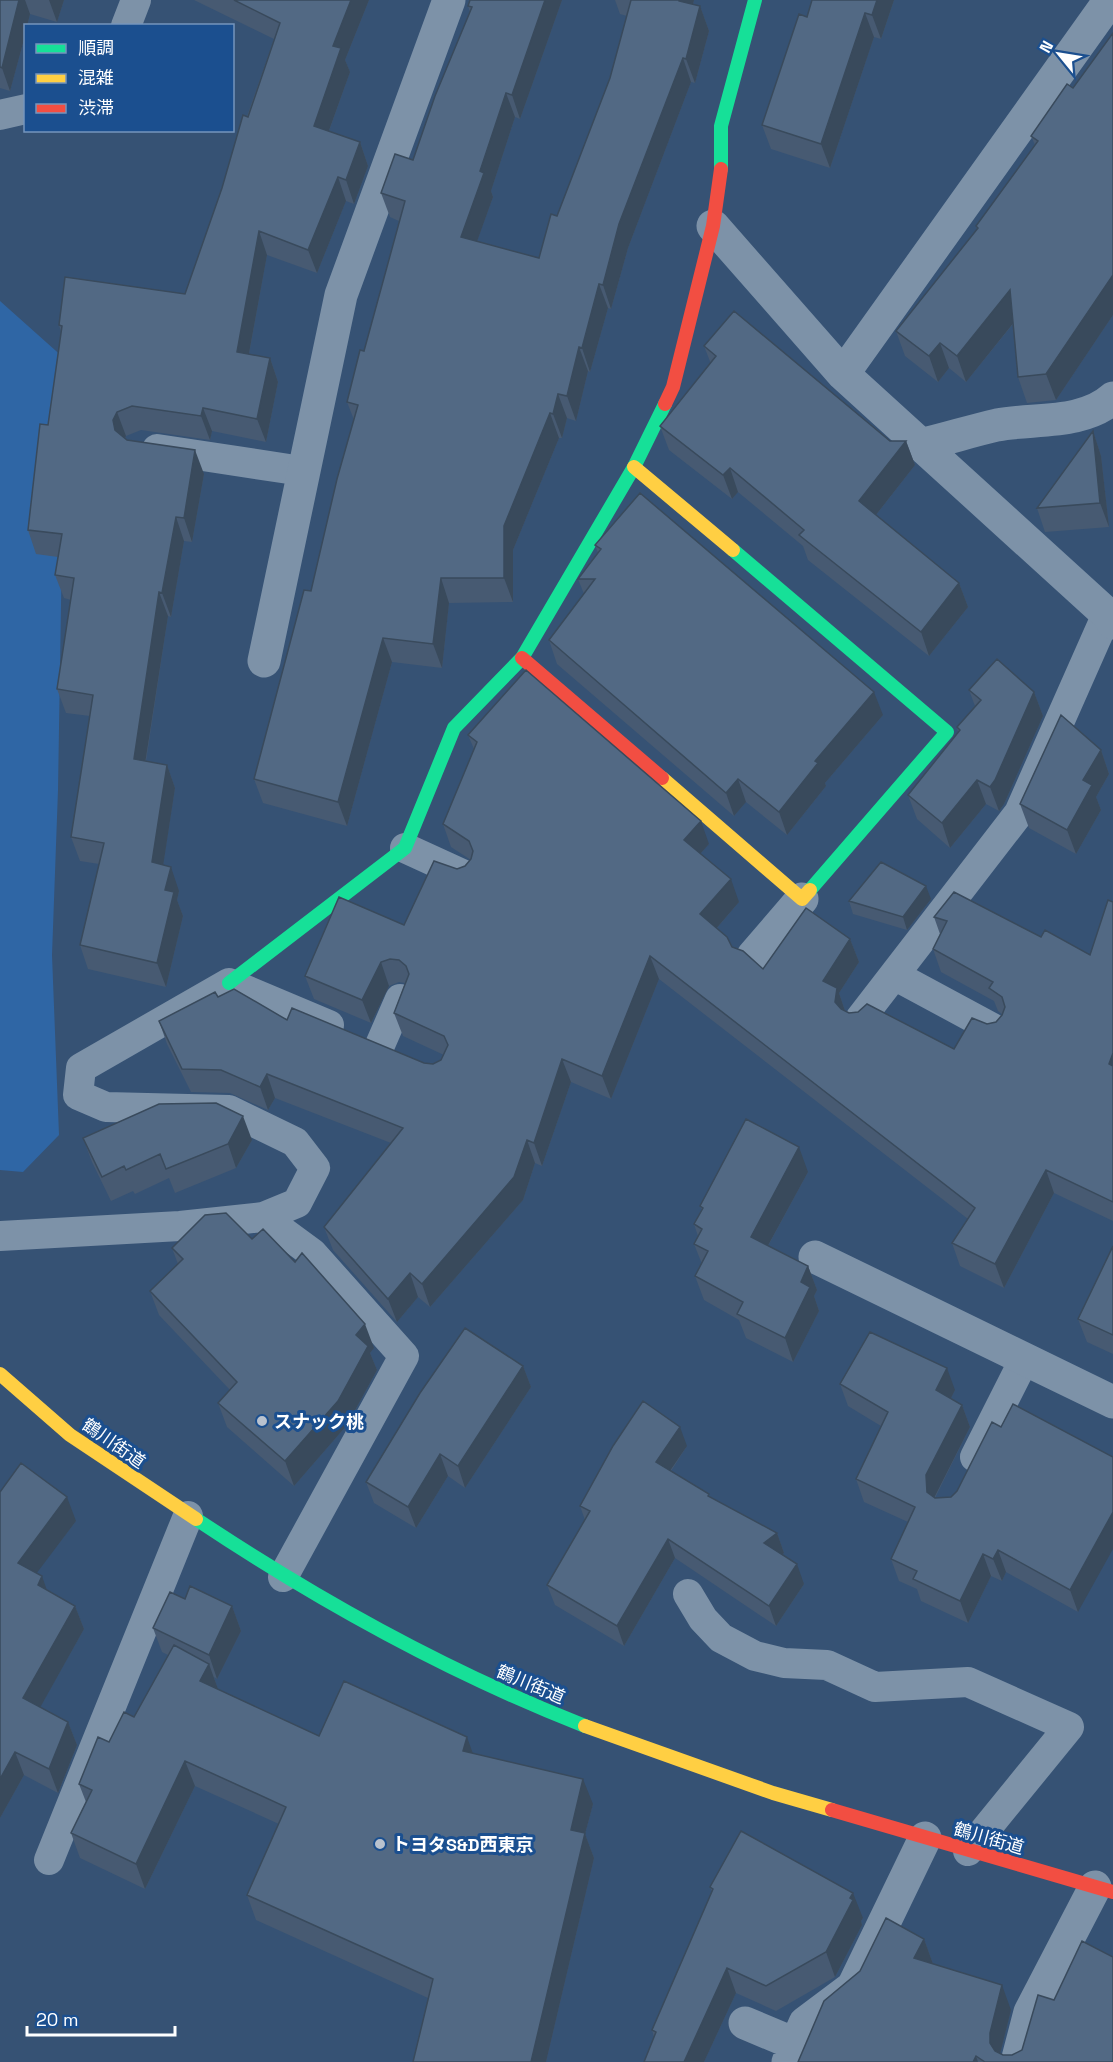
<svg xmlns="http://www.w3.org/2000/svg" width="1113" height="2062" viewBox="0 0 1113 2062" font-family="'Space Grotesk','Noto Sans JP',sans-serif">
<style>
.green{fill:#2f66a5}
.lines{fill:none;stroke-linecap:round;stroke-linejoin:round}
.lane{stroke:#7d92a8;stroke-width:30}
.street{stroke:#7d92a8;stroke-width:33}
.fast{stroke:#16e098;stroke-width:14}
.slow{stroke:#ffcf43;stroke-width:14}
.jam{stroke:#f24e42;stroke-width:14}
.wall{fill:#475a72}
.shaded-wall{fill:#394a5c}
.building{fill:#526984;stroke:#394a5c;stroke-width:1.5}
.poi-dot{fill:#b9c2ce;stroke:#1b4f8f;stroke-width:2}
.labels{text-anchor:middle;dominant-baseline:central;stroke-width:6;stroke-linejoin:round;paint-order:stroke}
.poi-label{font-size:18px;font-weight:bold;fill:#fff;stroke:#1b4f8f;text-anchor:start}
.street-label{font-size:18px;fill:#fff;stroke:#1b4f8f}
</style>
<rect width="100%" height="100%" fill="#365274"/>
<path class="green" d="M0,301l65,58 -7,431 -6,165 7,180 -36,37 -23,-2z"/>
<g class="lines">
<path class="lane" d="M126,26l10,-26
M0,115l26,-6
M157,449l145,22
M405,848l59,27
M894,975l102,55
M860,1019l159,-206 88,-199
M380,1045l20,-46
M263,1217l34,-14 18,-35 -20,-26 -66,-32 -123,-3 -28,-12 3,-27 148,-85 100,42
M0,1236l180,-10 83,-9 49,36 92,103 -121,221
M975,1457l49,-97
M688,1594l15,25 18,19 34,18 29,7 43,2 48,22 93,-5 101,45 -101,124
M49,1860l139,-344"/>
<path class="street" d="M713,226l130,148 264,240 6,9
M843,374l267,-374
M920,445c26,-6 51,-14 77,-20 37,-7 86,0 116,-27
M264,661l77,-366 108,-295
M753,956l49,-57
M815,1257l298,145
M745,2023l50,21
M788,2062l17,-39 48,-36 72,-149
M1017,2062l13,-50 65,-125"/>
<path class="fast" d="M721,169v-43l34,-126
M733,550l214,182 -137,158
M229,983l176,-135 49,-120 68,-70 112,-191 31,-63
M196,1519c123,82 251,153 389,207"/>
<path class="slow" d="M634,467l99,83
M662,778l140,121 8,-9
M0,1374l70,61 126,84
M585,1726l188,67 59,17"/>
<path class="jam" d="M665,404l8,-17 40,-161 8,-57
M522,658l140,120
M832,1810l281,82"/>
</g>
<path class="wall" d="M0,0h64l-7,22 -27,-8 -3,12h-1v6l-16,59 -10,-3z
M194,0h175l-24,60 5,12 -21,59 31,11 8,24 -14,38 -8,-3 -29,72 -50,-18 -18,99 21,4 8,24 -12,60 -54,-11 -2,9 -69,-10 -15,6 -1,2 2,2 77,34 -12,68 -8,-1 -13,76 -3,-1 -22,145 21,4 8,23 -12,77 16,26 -2,9 6,16 -17,71 -78,-18 -8,-24 19,-81 -19,-3 -9,-24 19,-121 -24,-3 -9,-24 14,-89 -7,-2 -9,-23 3,-18 -22,-3 -8,-24 20,-105 13,-93 -2,-7 126,-31 89,-255z
M470,0h92l-42,119 -5,-2 -24,74 2,6 -16,44 62,17 18,-42 53,-138 17,-62 -7,-2 -5,-14h79l-1,5 7,1 9,25 -14,52 -4,-1 -63,166 -17,61 -3,-1 -18,64 -2,-1 -12,50 -9,-3 -5,20h-3l-46,112v52l-64,1 -7,65 -50,-6 -45,164 -84,-23 -9,-24 57,-188 43,-171 -7,-18 17,-51 35,-130 -9,-4 -9,-24 32,-33 57,-148 -2,-6z
M894,0l-13,39 -7,-2 -44,131 -59,-19 -9,-24 45,-108z
M1113,33v282l-57,85 -29,3 -9,-26 -5,-53 -47,58 -17,-14 -11,14 -33,-26 -9,-25 81,-102 -1,-3 59,-81 -4,-9 42,-48z
M704,346l186,95h16l9,24 -39,50 83,68 9,24 -39,49 -121,-96 -5,-14 -65,-54 -6,7 -63,-49 -9,-24 51,-62z
M1093,431l8,25 8,71 -64,5 -8,-24z
M595,545l288,170 -58,68 1,3 -39,49 -41,-33 -12,14 -177,-152 -8,-24 35,-46 -6,-15 20,-26z
M969,690l65,2 9,24 -39,88 -5,7 -13,-7 -36,44 -33,-29 -9,-24 50,-63 -1,-5 18,-21z
M468,735l241,109 -9,10 39,48 -22,26 15,19 31,22 87,-30 9,23 -20,31 6,18 109,38 33,-25 9,-2 7,-7 -5,-4 -4,-10 -53,-29 -8,-23 7,-15 -6,-17 107,20 49,18 23,-53v319l-59,-28 -50,95 -44,-22 -8,-23 16,-24 -309,-240 -48,120 -40,-17 -29,84 -7,-3 -12,37 -93,107 -12,-10 -21,25 -64,-72 -9,-23 67,-84 -116,-45 -7,12 -38,-17 -39,-1 -24,-48 -8,-23 59,-24 206,66 9,1 8,-4 3,-5 -41,-19 -9,-23 11,-30 -6,-1 -10,4 -18,37 -57,-24 -9,-23 99,-51 53,-56 8,-3 6,-6 -20,-13 -8,-23 31,-75z
M1101,750l8,24 -13,23 5,13 -25,44 -47,-26 -9,-24z
M931,899l-24,31 -54,-16 -4,-13z
M83,1138l169,2 -16,28 -61,25 -6,-15 -34,16 -2,-3 -22,10 -19,-39z
M808,1172l-40,74 40,20 9,24 -3,6 5,15 -26,51 -47,-24 -7,-18 -35,-20 -9,-24 7,-12 -8,-20 4,-8 -4,-12 8,-14 -2,-4z
M252,1239l122,109 -4,5 7,17 -30,55 -53,61 -67,-59 -9,-24 12,-13 -71,-75 -9,-24 28,-27 -6,-16z
M1113,1246v108l-26,-12 -9,-23z
M523,1366l8,21 -66,101 -17,-12 -32,52 -42,-25 -8,-21z
M840,1384l115,6 -4,8 11,7 8,22 -35,71 16,-1 6,-6 44,-64 12,-23 65,208 -72,-40 -4,9 -11,-5 -23,47 -47,-22 -4,-12 -18,-8 -8,-22 17,-37 -44,-20 -8,-23 25,-53 -33,-20z
M687,1446l-16,25 39,26 67,36 7,20 -2,1 22,30 -28,42 -101,-68 -51,88 -69,-41 -8,-20 38,-65 -5,-14z
M0,1492l76,29 -40,52 11,17 28,16 9,23 -44,78 28,15 9,23 -19,48 -34,-18 -24,43z
M185,1599l47,7 9,25 -24,48 -3,-2 4,13 101,46 154,17 120,51 -8,30 9,24 -48,204h-133l15,-64 -172,-78 -9,-25 32,-71 -84,-38 -50,103 -65,-31 -9,-25 15,-31 -7,-18 30,-42 25,-25 34,-62 -6,-3 -9,-24z
M710,1887l153,31 -2,3 1,4 -27,52 -59,34 -40,-18 -32,69h-60l10,-25 -2,-7 60,-138z
M924,1939l9,25 78,46 -11,43 3,2h9l10,-5 32,-50 59,62h-315z"/>
<path class="shaded-wall" d="M19,0h6l5,14 -3,12h-1v6l-16,59 -8,-23z
M49,0h15l-7,22z
M351,0h18l-24,60 5,12 -28,78 -8,-24 19,-80z
M545,0h17l-42,119 -8,-24z
M679,0h15l-6,25z
M877,0h17l-13,39 -9,-24z
M700,6l9,25 -14,52 -9,-24z
M865,13l9,24 -44,131 -9,-24z
M683,58l8,24 -63,166 -17,61 -8,-24 16,-61z
M506,93l9,24 -24,74 2,6 -23,64 -9,-24 19,-66z
M360,142l8,24 -14,38 -8,-24z
M338,177l8,24 -29,72 -9,-23z
M259,231l8,24 -22,120 -8,-23z
M1113,275v40l-57,85 -10,-26z
M599,284l9,24 -18,64 -8,-24z
M1010,290l9,26 -53,66 -9,-26z
M940,343l9,25 -11,14 -9,-26z
M579,347l9,24 -12,50 -9,-25z
M270,358l8,24 -12,60 -9,-23z
M558,394l9,24 -5,20 -9,-24z
M203,408l9,23 -2,9 -9,-24z
M117,412l9,24 -4,8 -7,-14 -2,-10z
M550,413l9,25 -46,112v52l-9,-24v-52z
M1093,431l8,25 8,71 -9,-24z
M906,441l9,24 -47,60 -9,-24z
M195,450l9,24 -12,68 -8,-24z
M730,468l8,24 -6,7 -9,-24z
M176,517l8,24 -13,76 -9,-24z
M441,578l8,25 -7,65 -9,-24z
M959,583l9,24 -39,49 -8,-24z
M159,592l9,24 -26,167 -8,-24z
M383,638l9,24 -45,164 -9,-24z
M874,692l9,23 -58,68 1,3 -39,49 -8,-23 36,-51z
M1034,692l9,24 -39,88 -5,7 -9,-24z
M1101,750l8,24 -13,23 5,13 -25,44 -9,-24 16,-50z
M167,765l8,23 -15,98 -8,-24z
M738,779l8,23 -12,14 -8,-23z
M977,780l9,24 -36,44 -8,-25z
M701,821l8,23 -17,19 -8,-23z
M171,867l8,24 -2,9 6,16 -17,71 -9,-24 8,-73z
M731,879l8,23 -30,35 -9,-23z
M926,886l5,13 -24,31 -4,-13z
M850,939l9,23 -20,31 6,18 -1,14 -21,-44z
M650,956l9,23 -48,120 -9,-23z
M381,962l8,24 -18,37 -9,-23z
M1113,1053v21l-4,-10z
M562,1059l9,23 -29,84 -8,-23z
M267,1074l8,24 -7,12 -8,-23z
M243,1116l9,24 -16,28 -8,-24z
M527,1140l8,23 -12,37 -93,107 -8,-23z
M799,1147l9,25 -49,90 -8,-25z
M1046,1170l8,23 -50,95 -9,-24z
M808,1266l9,24 -3,6 5,15 -26,51 -8,-24 16,-56z
M410,1273l8,24 -21,25 -9,-23z
M365,1324l9,24 -4,5 7,17 -30,55 -53,61 -9,-25 71,-126z
M523,1366l8,21 -66,101 -7,-22z
M947,1368l8,22 -11,22 -8,-22z
M962,1405l8,22 -36,71 -7,-6 -1,-17z
M680,1427l7,19 -24,35 -7,-19z
M440,1454l8,22 -32,52 -8,-21z
M67,1497l9,24 -49,65 -9,-23z
M1113,1512v37l-35,63 -8,-22z
M777,1533l7,20 -13,9 -7,-19z
M668,1539l7,19 -51,88 -7,-20z
M998,1550l8,22 -4,9 -9,-22z
M983,1554l8,22 -23,47 -8,-22z
M797,1564l7,20 -28,42 -7,-20z
M42,1576l8,23 -12,-14z
M75,1606l9,23 -52,93 -9,-24z
M232,1606l9,25 -24,48 -8,-24z
M209,1664l9,25 -18,-8z
M68,1722l9,23 -19,48 -9,-24z
M467,1737l9,25 -13,-11z
M15,1752l9,23 -24,43v-39z
M185,1761l10,25 -50,103 -9,-25z
M583,1779l10,25 -8,30 9,24 -48,204h-15l40,-232z
M853,1893l10,25 -2,3 1,4 -27,52 -9,-25z
M924,1939l9,25 -19,-6z
M727,1968l9,25 -32,69h-20z
M1002,1985l9,25 -12,48 -9,-15v-10z
M976,2056l2,6h-5z"/>
<path class="building" d="M0,0h19l-17,68 -2,-1z
M234,0h117l-18,46 8,2 -27,78 46,16 -14,38 -8,-3 -30,73 -49,-19 -22,121 33,6 -13,61 -54,-11 -2,8 -69,-10 -15,6 -4,8 2,10 12,10 68,10 -11,68 -8,-1 -14,76 -3,-1 -25,167 33,6 -15,97 19,5 -6,23 9,2 -17,71 -77,-18 24,-102 -33,-6 22,-142 -36,-6 17,-111 -19,-3 7,-41 -34,-4 12,-106 8,1 14,-99 -3,-1 6,-48 120,17 37,-106 21,-73 5,2 32,-94z
M470,0h75l-33,95 -6,-2 -26,78 4,2 -23,64 78,21 12,-44 6,2 53,-138 21,-78h48v1l21,5 -14,53 -3,-1 -64,166 -16,61 -4,-1 -17,64 -3,-1 -12,49 -9,-2 -5,20 -3,-1 -46,113v52h-63l-8,66 -50,-6 -45,164 -84,-23 50,-189 7,1 26,-112 21,-74 -11,-3 13,-52 4,1 41,-150 -24,-8 14,-39 18,6 22,-64 37,-89 -4,-1z
M812,0h65l-5,15 -7,-2 -44,131 -59,-19 37,-111 8,3z
M1113,33v242l-67,99 -28,3 -8,-87 -53,66 -17,-13 -11,13 -33,-25 82,-103 -2,-2 62,-85 -7,-5 36,-52 6,4z
M734,311l156,130h16l-47,60 100,82 -38,49 -122,-97 5,-5 -74,-62 -7,7 -63,-49 56,-70 -12,-10z
M1093,431l7,72 -63,5z
M640,493l234,199 -59,69 3,2 -39,49 -41,-33 -12,14 -177,-153 46,-61h-17l23,-30 -6,-4z
M997,659l37,33 -39,88 -5,7 -13,-7 -35,43 -34,-28 52,-65 -3,-3 24,-27 -12,-10z
M526,670l175,151 -17,19 47,39 -31,35 27,23 5,10 11,4 20,18 43,-61 44,31 -27,42 14,7 -2,14 6,7 8,4 9,-1 9,-8 87,45 18,-31 15,6 9,-2 6,-7 3,-8 -3,-10 -13,-9 4,-6 -60,-33 14,-28 -13,-4 20,-25 87,45 4,-7 45,25 18,-55 5,2v151l-4,11 4,2v136l-67,-32 -51,94 -43,-21 23,-35 -325,-252 -48,120 -40,-17 -28,84 -7,-3 -13,37 -92,107 -12,-11 -22,26 -64,-72 79,-99 -136,-54 -7,13 -39,-17 -39,-1 -23,-48 56,-29 3,5 16,-8 53,31 5,-12 132,55 9,1 8,-4 7,-15 -4,-9 -50,-23 15,-39 -3,-8 -7,-6 -9,-1 -9,3 -19,38 -57,-24 34,-79 65,28 30,-64 23,8 8,-3 6,-7 2,-8 -4,-10 -26,-17 34,-82 -9,-7z
M1061,715l40,35 -18,30 9,5 -25,45 -47,-26z
M881,862l45,24 -23,31 -54,-16z
M216,1103l27,13 -15,28 -62,25 -6,-15 -34,16 -2,-4 -22,11 -19,-39 76,-34z
M746,1119l53,28 -48,90 57,29 -7,16 9,5 -25,51 -48,-24 6,-12 -48,-26 13,-25 -14,-7 8,-15 -8,-5 9,-16 -3,-2z
M226,1213l26,26 11,-10 32,33 7,-9 63,71 -9,11 12,11 -30,55 -53,60 -67,-58 19,-21 -87,-91 33,-32 -11,-11 33,-33z
M1113,1246v89l-35,-16z
M465,1328l58,38 -65,100 -18,-12 -32,53 -42,-25 54,-89z
M870,1332l77,36 -11,22 26,15 -36,70 1,17 8,6 16,-1 6,-6 35,-69 9,5 12,-23 100,53v55l-43,78 -72,-40 -5,9 -10,-5 -23,47 -47,-22 4,-8 -26,-12 24,-52 -59,-28 32,-67 -48,-28z
M643,1401l37,26 -24,35 53,32 -1,2 69,37 -13,10 33,21 -28,42 -101,-67 -51,87 -70,-41 43,-74 -10,-5 33,-60z
M21,1463l46,34 -49,66 24,13 -4,9 37,21 -52,92 45,24 -19,47 -34,-17 -15,27v-287z
M190,1586l42,20 -23,49 -56,-27 17,-36 15,7z
M174,1645l35,19 -9,17 119,55 25,-55 123,56 -4,14 120,28 -12,51 14,3 -54,229h-118l20,-83 -186,-84 39,-88 -101,-46 -49,103 -65,-31 21,-43 -13,-6 19,-47 11,5 15,-30 10,5z
M741,1831l112,62 -3,5 3,2 -27,52 -60,34 -39,-18 -43,94h-40l12,-30 -4,-2 61,-141 -3,-2z
M886,1918l38,21 -10,19 88,27 -12,48v10l5,8 8,4h9l10,-5 16,-55 16,5 28,-59 31,16v105h-128l-9,-6 -3,6h-175l26,-61 36,-30z"/>
<g class="poi-dot">
<circle cx="262" cy="1421" r="6"/>
<circle cx="380" cy="1844" r="6"/>
</g>
<g class="labels">
<g class="poi-label">
<text x="274" y="1421">スナック桃</text>
<text x="392" y="1844">トヨタS&amp;D西東京</text>
</g>
<g class="street-label">
<text transform="translate(114 1443) rotate(35)">鶴川街道</text>
<text transform="translate(531 1684) rotate(23)">鶴川街道</text>
<text transform="translate(989 1838) rotate(16)">鶴川街道</text>
</g>
</g>
<rect x="24" y="24" width="210" height="108" fill="#1b4f8f" stroke="#7695bc" stroke-width="1.5"/>
<rect x="36" y="44" width="30" height="9" fill="#16e098" stroke="#7695bc" stroke-width="1.5"/>
<text x="78" y="54" font-size="18" fill="#ffffff">順調</text>
<rect x="36" y="74" width="30" height="9" fill="#ffcf43" stroke="#7695bc" stroke-width="1.5"/>
<text x="78" y="84" font-size="18" fill="#ffffff">混雑</text>
<rect x="36" y="104" width="30" height="9" fill="#f24e42" stroke="#7695bc" stroke-width="1.5"/>
<text x="78" y="114" font-size="18" fill="#ffffff">渋滞</text>
<g transform="translate(1059 54) rotate(300)" stroke="#1b4f8f" stroke-width="4.5" paint-order="stroke">
<path d="M0-4.5L10 22L0 15L-10 22Z" fill="#ffffff"/>
<text y="-9" font-size="16" font-weight="bold" text-anchor="middle" fill="#ffffff">N</text>
</g>
<path d="M27 2026v9h148v-9" fill="none" stroke="#ffffff" stroke-width="3"/>
<text x="36" y="2026" font-size="18" fill="#ffffff" stroke="#1b4f8f" stroke-width="4.5" paint-order="stroke">20 m</text>
</svg>
